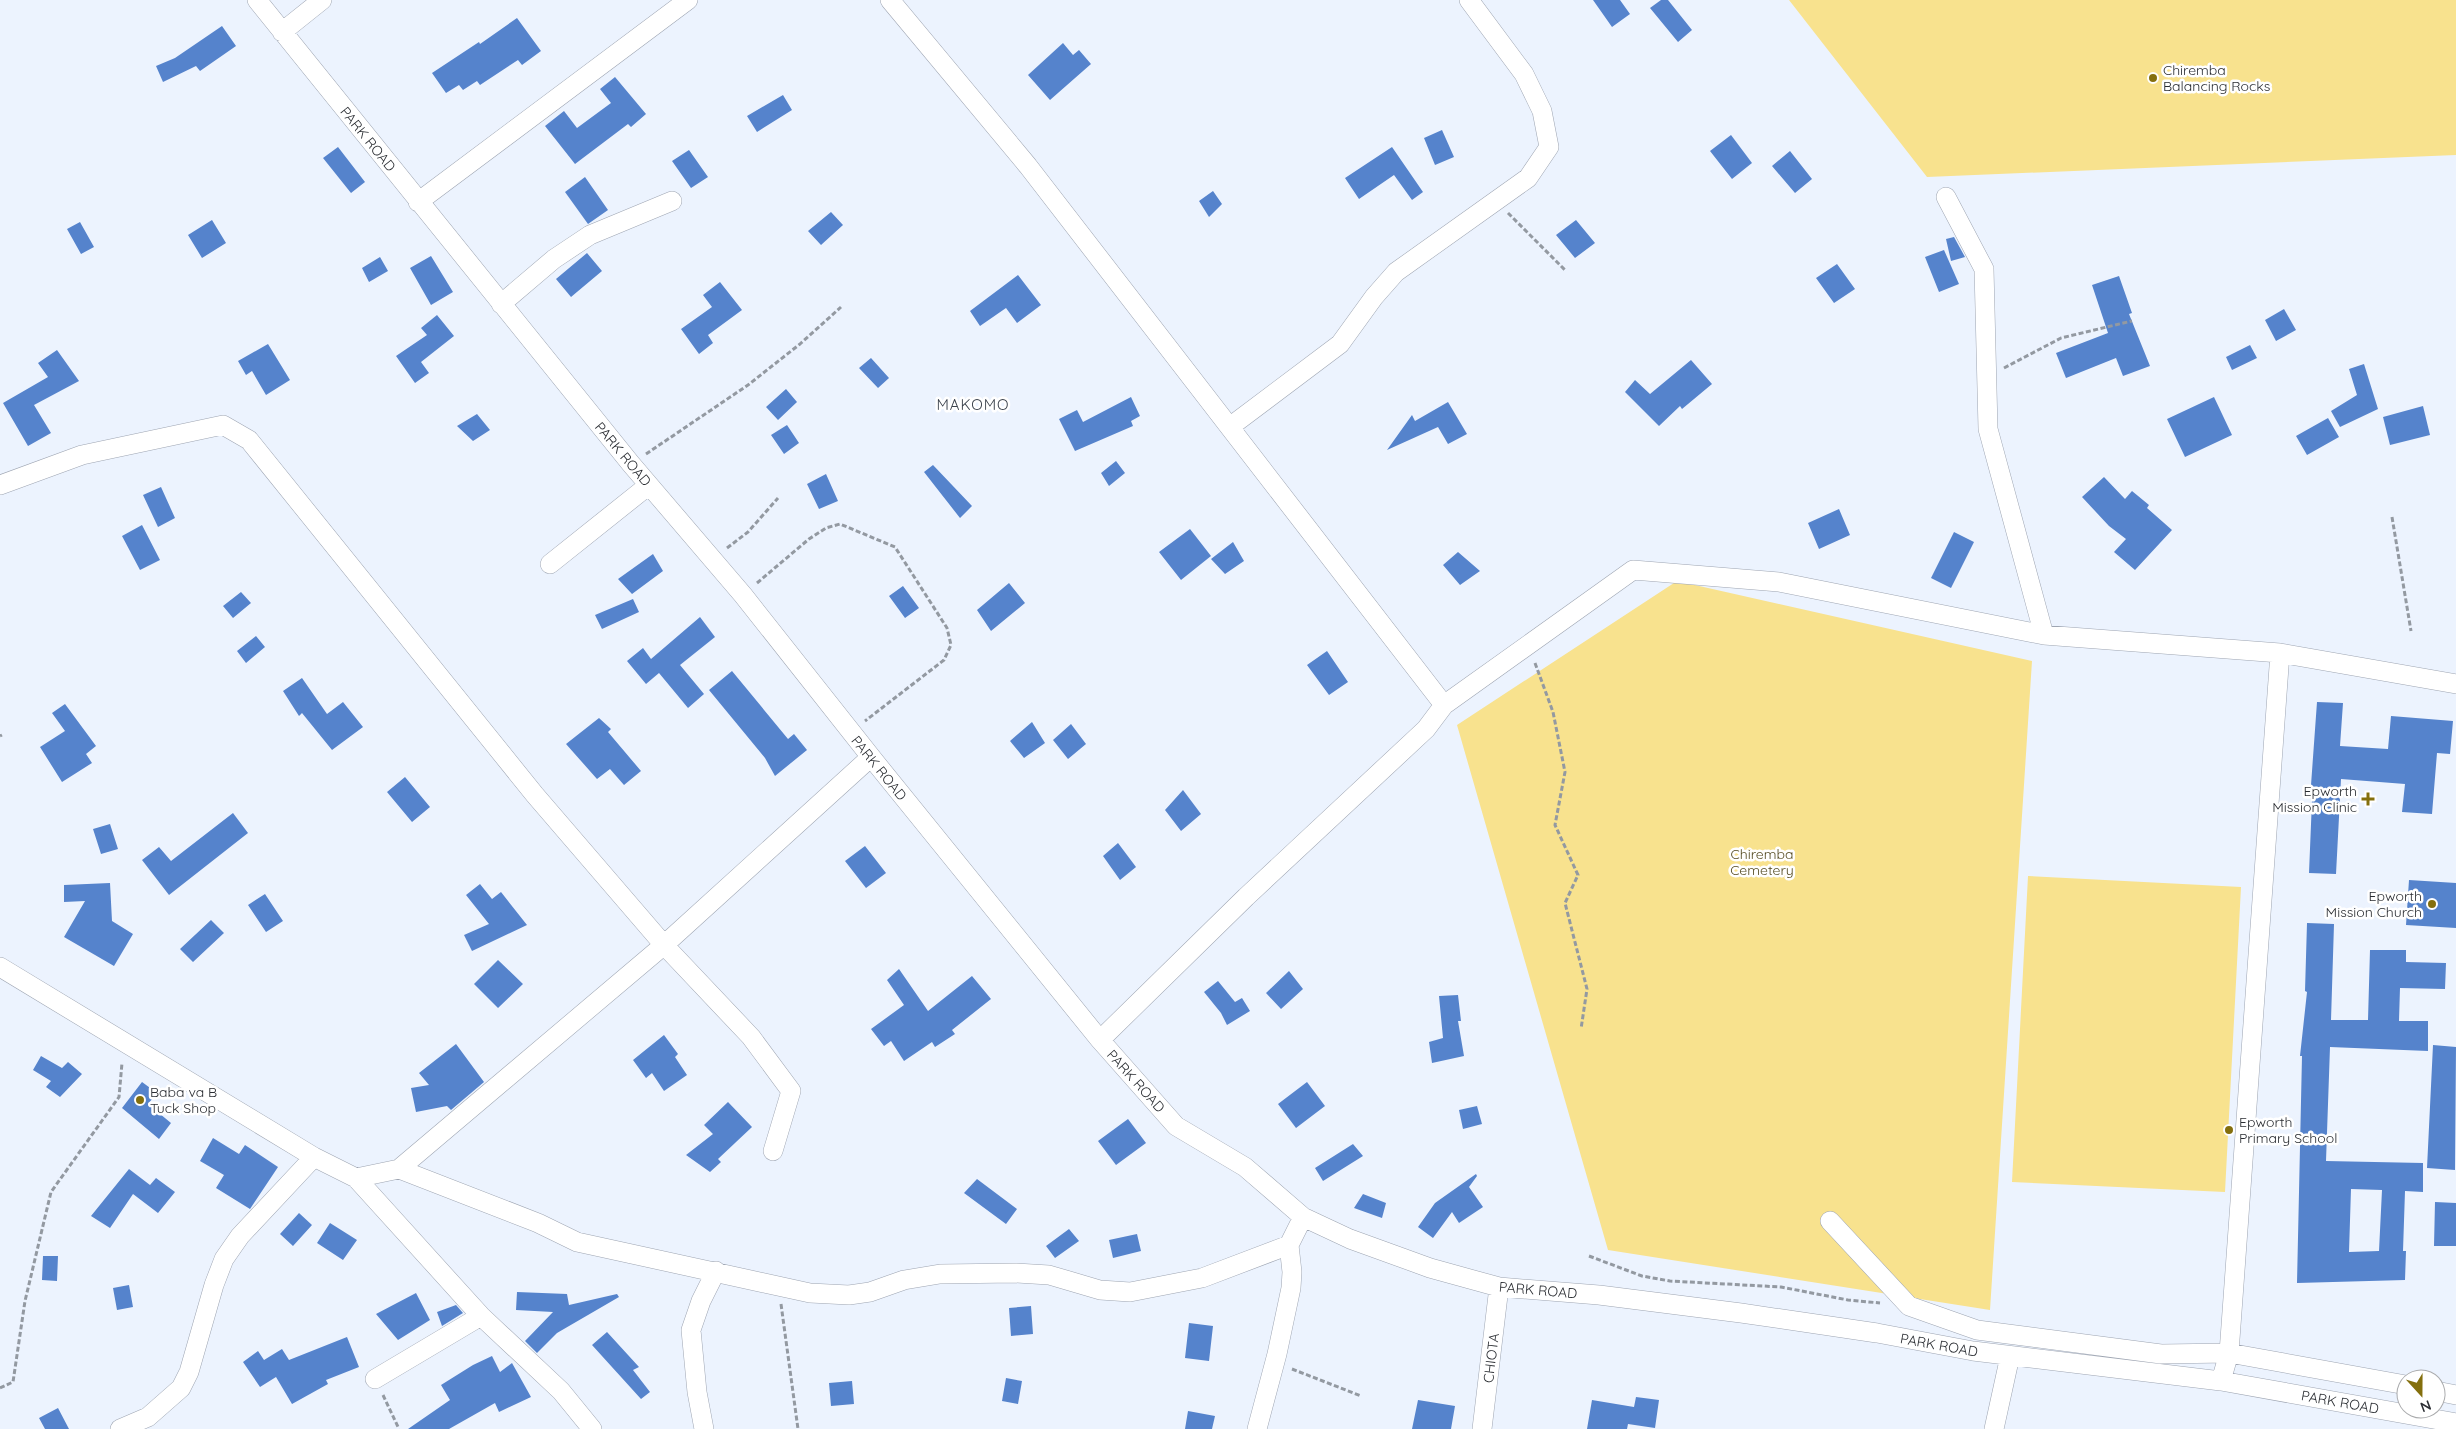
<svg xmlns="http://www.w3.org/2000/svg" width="2456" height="1429" viewBox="0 0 2456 1429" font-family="Quicksand,sans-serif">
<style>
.green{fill:#f8e28e}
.building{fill:#5583cc;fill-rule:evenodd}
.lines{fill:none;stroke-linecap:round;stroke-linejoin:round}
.minor-casing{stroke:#9ea5b2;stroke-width:20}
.path{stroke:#9399a1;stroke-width:3;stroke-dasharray:5 2.5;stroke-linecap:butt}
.minor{stroke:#fff;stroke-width:19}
.poi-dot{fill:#846f0d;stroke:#fff;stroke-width:2}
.labels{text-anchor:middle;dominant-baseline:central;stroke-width:5;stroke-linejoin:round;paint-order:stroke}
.poi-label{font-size:14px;fill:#2a2d32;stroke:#fff;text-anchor:start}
.street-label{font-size:14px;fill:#2a2d32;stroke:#fff}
.park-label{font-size:14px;fill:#544a21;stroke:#fff}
.neighbourhood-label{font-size:15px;letter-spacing:1px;fill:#3c434d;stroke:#fff}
</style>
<rect width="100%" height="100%" fill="#ecf3fe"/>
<path class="green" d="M1789,0h667v155l-529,22z
M1677,581l355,80 -42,649 -382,-60 -151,-525z
M2028,876l213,11 -16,305 -213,-10z"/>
<path class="building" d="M1593,0h27l10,14 -18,13z
M1661,0h7l24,30 -14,12 -28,-34z
M517,18l24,33 -19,14 -4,-5 -38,25 -3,-4 -14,9 -4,-5 -13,8 -14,-20 47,-31 1,2z
M222,26l14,20 -36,25 -4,-5 -33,16 -7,-16 19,-8z
M1063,43l10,12 6,-5 12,14 -41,36 -22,-25z
M615,77l31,37 -15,13 -3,-3 -53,40 -30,-38 19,-15 13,17 34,-25 -11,-14z
M783,95l9,15 -35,22 -10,-16z
M1442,130l12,27 -19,8 -11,-27z
M1731,135l21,28 -20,16 -22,-28z
M338,147l27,35 -14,11 -28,-35z
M1392,147l31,45 -11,8 -18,-25 -35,24 -14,-21z
M689,150l19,27 -17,11 -19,-27z
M1790,151l22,28 -17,14 -23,-27z
M585,177l23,33 -20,14 -23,-32z
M1213,191l9,13 -13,13 -10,-16z
M831,212l12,13 -22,20 -13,-14z
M212,220l14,23 -24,15 -14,-23z
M1576,220l19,23 -20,15 -19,-23z
M80,222l14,25 -13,7 -14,-25z
M1954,237l11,20 -14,4 -5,-22z
M1944,250l15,34 -20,8 -14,-35z
M587,253l15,18 -31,26 -15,-18z
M431,256l22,36 -22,13 -21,-37z
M380,257l8,14 -19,11 -7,-14z
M1837,264l18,25 -21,14 -18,-25z
M1018,275l23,30 -24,18 -11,-15 -26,18 -10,-15z
M2119,276l13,37 -3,1 21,52 -27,10 -7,-18 -50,20 -10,-25 52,-20 -16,-48z
M720,282l22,28 -34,25 5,8 -14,11 -18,-25 31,-22 -9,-12z
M2284,309l12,21 -20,11 -11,-21z
M437,315l17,21 -33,26 8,11 -14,10 -19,-27 31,-21 -6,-7z
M268,344l22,36 -24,15 -14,-24 -6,4 -8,-14z
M2250,345l7,13 -25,12 -6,-13z
M57,350l22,31 -45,24 17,28 -23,13 -25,-43 45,-26 -10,-14z
M871,358l18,20 -11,10 -19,-20z
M1691,360l21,24 -30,25 -2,-3 -21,20 -34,-34 10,-12 15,14z
M2364,364l14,45 -38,18 -9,-16 26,-16 -8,-26z
M786,389l11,13 -19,18 -12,-13z
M1131,397l9,19 -9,5 2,5 -58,25 -16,-32 18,-9 6,12z
M2214,397l18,38 -47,22 -18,-38z
M1448,402l19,32 -19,10 -10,-17 -51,23 25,-35 3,6z
M2423,406l7,29 -40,10 -7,-28z
M477,414l13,16 -17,11 -16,-15z
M2328,418l11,19 -32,18 -11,-19z
M787,425l12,18 -15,11 -13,-19z
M1116,461l9,12 -16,13 -8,-13z
M933,465l39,41 -12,12 -36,-46z
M826,474l12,27 -19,8 -12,-25z
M2104,477l21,22 7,-8 17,14 -2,3 25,22 -37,40 -21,-18 12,-13 -17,-13 -27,-29z
M161,487l14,31 -17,9 -15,-32z
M1839,509l11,26 -31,14 -11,-26z
M142,525l18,35 -20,10 -18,-34z
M1190,529l21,27 -30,24 -22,-28z
M1954,532l20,10 -23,46 -20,-10z
M1233,542l11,19 -19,13 -14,-15z
M1458,552l22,19 -20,14 -17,-20z
M653,554l10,17 -31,23 -14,-15z
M1009,583l16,20 -34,28 -14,-21z
M903,586l16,22 -14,10 -16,-22z
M241,592l10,11 -18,15 -10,-12z
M633,599l6,13 -37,17 -7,-14z
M700,617l15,20 -35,28 24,29 -16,14 -29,-35 -13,11 -19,-23 16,-13 8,11z
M256,636l9,11 -19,16 -9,-12z
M1327,651l21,31 -19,13 -22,-30z
M732,671l56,68 6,-5 13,16 -32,26 -10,-18 -56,-68z
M302,678l25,36 16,-12 20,25 -31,23 -30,-37 -3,3 -16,-25z
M2317,702l26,1 -3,43 48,3 3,-33 62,5 -3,33 -13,-1 -5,61 -30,-2 3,-28 -64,-5 -5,95 -27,-1 3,-73 -2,-1z
M65,704l31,42 -10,8 6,9 -30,19 -22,-35 25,-16 -13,-18z
M599,718l12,11 -3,3 33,39 -17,14 -14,-16 -13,10 -31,-35z
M1032,722l13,21 -21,15 -14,-17z
M1071,724l15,20 -18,15 -15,-19z
M405,777l25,30 -18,15 -25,-30z
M1183,790l18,24 -20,17 -16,-21z
M233,813l15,20 -79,62 -27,-35 17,-13 12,14z
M110,824l8,25 -17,5 -8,-25z
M1118,843l18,24 -16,13 -17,-24z
M865,846l21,27 -20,15 -21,-27z
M2409,880l47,3v45l-50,-3z
M110,883l2,38 21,13 -19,32 -50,-29 21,-36 -21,1v-17z
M480,884l12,15 9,-7 26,33 -55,26 -8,-16 25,-11 -23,-29z
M265,894l18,27 -17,11 -18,-27z
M211,920l13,13 -31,29 -13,-13z
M2307,923l27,1 -3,96h37l2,-70h36v12l40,1 -1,26 -45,-1 -1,33h29v30l-98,-4 -4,114 97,2v29l-18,-1 -2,60h3l-1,29 -108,3 5,-227h-2l7,-64 -2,-1zM2351,1189l31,1 -3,61 -30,1z
M498,960l25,24 -25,24 -24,-24z
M899,969l29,42 44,-35 19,23 -39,31 3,4 -20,13 -3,-5 -28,19 -13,-20 -7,5 -13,-17 33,-24 -17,-25z
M1289,971l14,18 -22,20 -15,-16z
M1218,981l17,21 7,-4 8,13 -23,14 -6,-12 -17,-21z
M1458,995l3,26h-3l6,35 -32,7 -3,-21 14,-4 -4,-42z
M664,1035l14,19 -3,3 12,18 -23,16 -12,-18 -6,5 -13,-18z
M456,1044l28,38 -33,28 -4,-4 -31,6 -5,-24 18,-3 -10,-12z
M2433,1045l23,2 -1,123 -28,-2z
M41,1056l21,12 6,-6 14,12 -22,23 -14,-10 5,-6 -18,-11z
M142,1082l15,11 -9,11 23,19 -12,16 -37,-31z
M1307,1082l18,24 -29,22 -18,-24z
M728,1102l24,25 -34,32 3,3 -11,10 -24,-17 27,-21 -9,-9z
M1477,1106l5,18 -19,5 -4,-19z
M1128,1119l18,24 -30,22 -18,-24z
M213,1138l26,16 6,-9 33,22 -28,42 -34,-21 8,-13 -24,-14z
M1353,1144l10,12 -40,25 -8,-13z
M129,1169l21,16 6,-7 19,14 -17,21 -25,-19 -23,34 -19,-12z
M1476,1174l1,2 -8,11 14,20 -24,16 -7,-11 -19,26 -15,-11 17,-24z
M977,1179l40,30 -11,15 -42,-31z
M1363,1194l23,9 -4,15 -28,-10z
M2435,1202l21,1v43h-22z
M299,1213l13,12 -19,21 -13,-12z
M330,1223l27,17 -14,20 -26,-17z
M1069,1229l10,12 -24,17 -9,-12z
M1137,1234l4,17 -28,7 -4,-18z
M43,1256h15l-1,25 -15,-1z
M129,1285l4,22 -16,3 -4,-22z
M517,1292l50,2 2,11 48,-11 2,3 -62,36 -20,20 -12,-12 28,-29 -37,-2z
M416,1293l14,27 -32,20 -22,-26z
M456,1305l7,8 -21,13 -5,-14z
M1031,1306l2,28 -22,2 -2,-28z
M1189,1323l24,3 -4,35 -24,-3z
M607,1332l32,35 -6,3 17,22 -9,7 -49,-54z
M347,1337l12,30 -33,13 2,4 -36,20 -16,-27 -16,10 -17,-25 15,-11 6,9 18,-11 7,11z
M492,1356l8,16 12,-9 19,34 -32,15 -4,-9 -46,26h-41l42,-29 -9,-15 32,-20z
M1006,1378l16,3 -4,23 -16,-3z
M852,1381l2,23 -23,2 -2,-23z
M1636,1397l23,3 -4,28 -27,-4 -1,5h-40l5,-29 42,7z
M1418,1400l37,6 -4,23h-39z
M58,1408l11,21h-24l-6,-11z
M1188,1411l27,5 -3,13h-27z"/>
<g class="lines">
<defs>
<path id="minor" d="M257,0l374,464 112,131 128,162 229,283 76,86 69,41 58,50 47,22 80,29 69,19 100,8 142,18 136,20 96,18 248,30 235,42
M890,0l138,166 416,539
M282,32l40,-32
M1946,197l38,72 4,160 56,206
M418,202l270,-202
M501,304l53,-45 36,-24 82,-34
M1231,426l109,-82 34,-47 22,-25 132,-94 21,-31 -7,-36 -18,-37 -55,-74
M0,485l82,-30 141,-30 26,15 286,355 129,150 87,92 40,54 -18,60
M550,564l99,-79
M0,967l314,190 42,21 43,-9 265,-224 207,-188
M1100,1040l146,-143 180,-168 18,-24 189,-135 146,12 265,53 236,18 176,31
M399,1169l139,54 39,19 233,51 39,2 21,-3 34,-12 36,-6 76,-1 33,2 51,15 30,2 72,-14 87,-33
M356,1178l125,138 80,75 31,38
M1830,1221l79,85 68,24 184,24 68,-1 177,32
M375,1379l106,-63
M2221,1381l8,-28 51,-700
M2436,1391l20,4
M120,1429l28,-12 33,-29 8,-16 25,-87 10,-26 16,-23 74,-79
M704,1429l-7,-37 -6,-62 10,-29 15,-30
M1257,1429l20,-75 14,-66 1,-16 -3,-27 14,-28
M1482,1429l17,-142
M1994,1429l16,-73"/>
</defs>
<use href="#minor" class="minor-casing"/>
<path class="path" d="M1508,213l58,58
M2004,368l57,-30 71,-17
M646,454l102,-69 52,-41 41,-37
M2392,517l19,114
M727,548l21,-16 30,-34
M757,583l52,-44 17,-11 14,-4 55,23 52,81 4,17 -7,15 -79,61
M1535,663l18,49 12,60 -10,53 23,50 -13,28 22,86 -6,40
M0,736l2,-1
M1589,1256l53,20 28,5 111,6 67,13 32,3
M781,1304l17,125
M1292,1369l69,27
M0,1388l13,-6 12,-81 26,-109 68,-95 3,-34
M383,1395l16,34"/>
<use href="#minor" class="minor"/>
</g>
<g class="poi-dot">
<circle cx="2153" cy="78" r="5"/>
<path d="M2365.5 791.5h5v5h5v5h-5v5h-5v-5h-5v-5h5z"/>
<circle cx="2432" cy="904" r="5"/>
<circle cx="140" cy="1100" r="5"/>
<circle cx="2229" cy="1130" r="5"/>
</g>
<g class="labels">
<g class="poi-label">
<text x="2163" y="70">Chiremba<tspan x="2163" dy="16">Balancing Rocks</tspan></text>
<text x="2357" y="791" text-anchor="end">Epworth<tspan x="2357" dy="16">Mission Clinic</tspan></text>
<text x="2422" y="896" text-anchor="end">Epworth<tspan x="2422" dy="16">Mission Church</tspan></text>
<text x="150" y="1092">Baba va B<tspan x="150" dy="16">Tuck Shop</tspan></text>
<text x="2239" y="1122">Epworth<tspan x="2239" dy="16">Primary School</tspan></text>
</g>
<g class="street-label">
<text transform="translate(368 139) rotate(51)">PARK ROAD</text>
<text transform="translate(623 454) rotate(50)">PARK ROAD</text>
<text transform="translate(879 768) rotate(51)">PARK ROAD</text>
<text transform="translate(1136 1081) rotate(48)">PARK ROAD</text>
<text transform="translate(1538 1290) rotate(5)">PARK ROAD</text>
<text transform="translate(1939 1345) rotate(10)">PARK ROAD</text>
<text transform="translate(1491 1358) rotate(-83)">CHIOTA</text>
<text transform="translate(2340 1402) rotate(10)">PARK ROAD</text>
</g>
<g class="park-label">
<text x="1762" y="854">Chiremba<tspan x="1762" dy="16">Cemetery</tspan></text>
</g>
<g class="neighbourhood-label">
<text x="973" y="404">MAKOMO</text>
</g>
</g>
<g transform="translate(2421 1394) rotate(159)"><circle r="24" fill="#ffffff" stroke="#aaabad"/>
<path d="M0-4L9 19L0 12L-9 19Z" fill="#846f0d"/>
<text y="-8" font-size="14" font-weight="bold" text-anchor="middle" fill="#2a2d32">N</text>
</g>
</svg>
